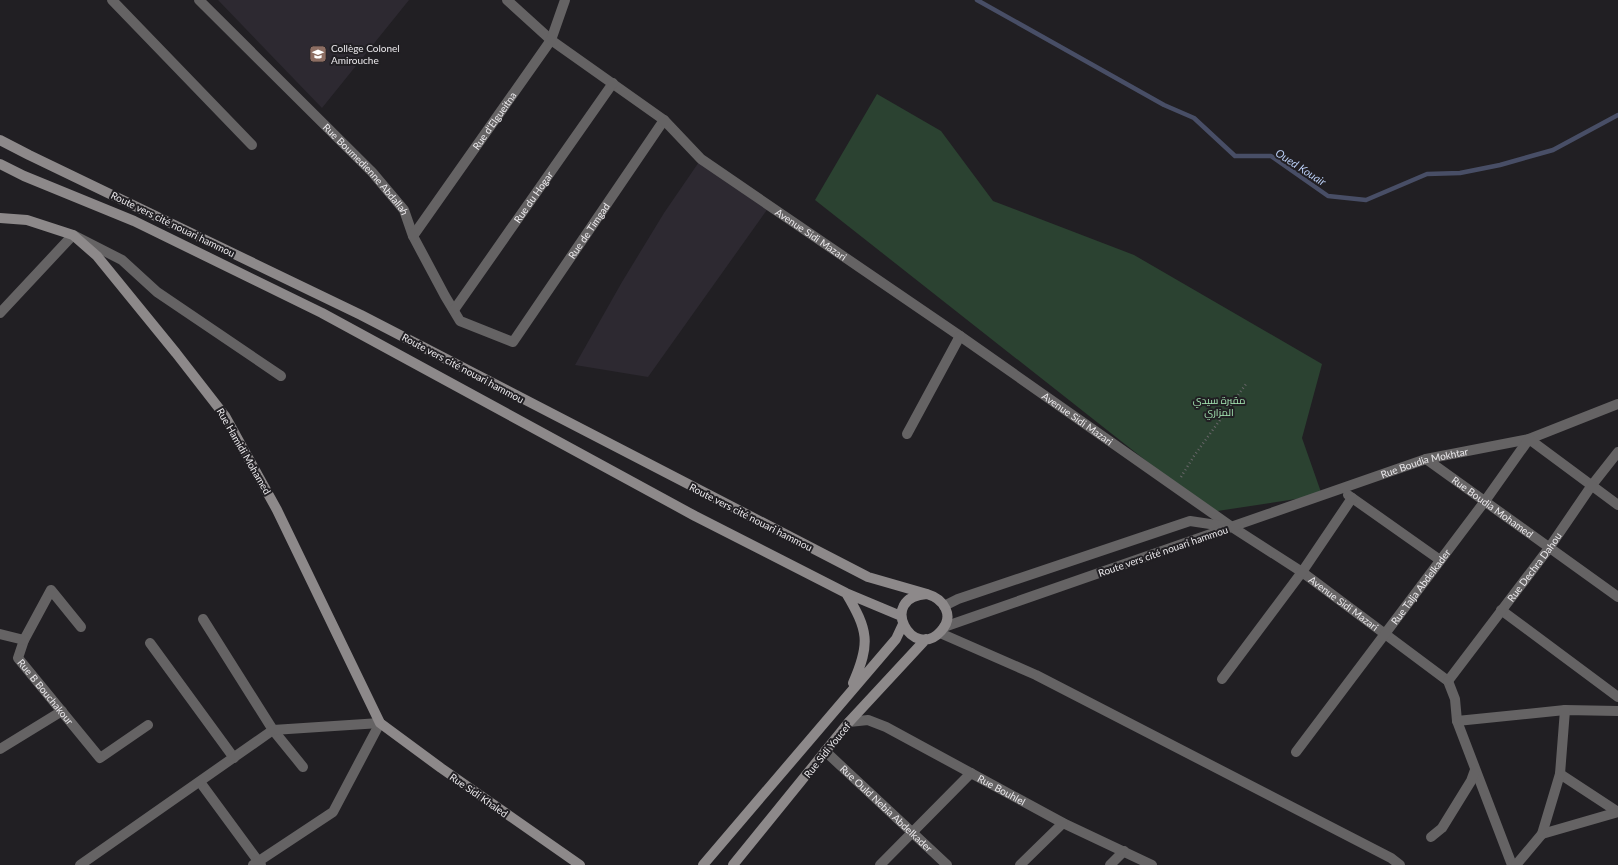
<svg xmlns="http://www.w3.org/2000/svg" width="1618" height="865" viewBox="0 0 1618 865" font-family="Lato,Cairo,sans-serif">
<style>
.built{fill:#2d2931}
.green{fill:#2b4231}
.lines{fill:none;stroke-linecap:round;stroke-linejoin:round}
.stream{stroke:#484e66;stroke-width:4.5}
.path{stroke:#686669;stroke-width:2.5;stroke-dasharray:1 3;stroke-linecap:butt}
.street{stroke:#656364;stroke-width:10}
.secondary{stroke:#8d898a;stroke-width:10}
.labels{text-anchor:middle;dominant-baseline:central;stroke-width:4;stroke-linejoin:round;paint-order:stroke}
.poi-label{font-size:10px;fill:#ebe9ec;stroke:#211f23;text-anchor:start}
.street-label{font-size:10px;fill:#ebe9ec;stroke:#211f23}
.park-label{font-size:10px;fill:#a7e8b5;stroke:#211f23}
.water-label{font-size:11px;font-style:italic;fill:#b9cdf3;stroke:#211f23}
</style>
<rect width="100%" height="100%" fill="#211f23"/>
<path class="built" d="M218,0h191l-87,108z
M701,159l68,48 -121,170 -73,-12 47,-83 42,-69z"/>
<path class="green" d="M877,94l64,37 52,70 141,54 188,109 -20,74 20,57 -111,17 -396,-312z"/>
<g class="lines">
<path class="stream" d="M977,0l187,105 30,13 41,38h36l57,40 38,4 61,-26 33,-1 40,-8 53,-15 65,-35"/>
<path class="path" d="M1181,477l13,-21 52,-72"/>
<g class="street">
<path d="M112,0l140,145"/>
<path id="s1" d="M199,0l173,172 32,38 9,26 32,60 15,25 53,21 151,-222"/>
<path id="s2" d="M507,0l44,40 113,80 37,39 259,177 272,191 70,45 146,109 7,18 2,22 55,144"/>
<path id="s3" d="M413,236l138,-196 14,-40"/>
<path id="s4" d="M454,310l159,-227"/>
<path d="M0,313l73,-78 49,25 35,32 124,84"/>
<path d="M907,434l53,-98"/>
<path id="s5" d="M1426,459l192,138"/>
<path d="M1348,495l92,65"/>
<path d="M944,606l14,-7 232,-78 40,6"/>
<path d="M1501,610l117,87"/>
<path d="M203,619l70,111 30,37"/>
<path id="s6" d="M81,627l-30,-37 -27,50 -6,18 82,100 48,-33"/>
<path id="s7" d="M944,627l482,-168 103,-20 89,-35"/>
<path d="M940,633l96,42 355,183 9,7"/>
<path d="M0,634l24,6"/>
<path d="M150,643l84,115"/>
<path d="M1222,679l80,-107 50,-74"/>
<path id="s8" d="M1448,681l101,-133 43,-63 26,-33"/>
<path d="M1457,721l108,-11 53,1"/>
<path id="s9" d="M849,722l19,-2 18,7 177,96 89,42"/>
<path d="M0,749l62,-38"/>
<path id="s10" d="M825,751l122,114"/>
<path id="s11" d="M1296,752l189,-251 44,-62 89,66"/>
<path d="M1560,774l58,38"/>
<path d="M200,782l61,83"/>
<path d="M1542,834l76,-22"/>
<path d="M1431,837l11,-9 29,-47 4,-11"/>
<path d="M80,865l193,-135 107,-7"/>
<path d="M253,865l80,-53 47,-89"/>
<path d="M880,865l91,-92"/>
<path d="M1020,865l43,-42"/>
<path d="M1110,865l14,-14"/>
<path d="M1516,865l26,-31 18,-60 5,-64"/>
</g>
<path class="secondary" d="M0,140l29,15 332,160 507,262 59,17c17,5 28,22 14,37 -28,32 -65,-34 -14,-37
M0,164l24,12 110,45 188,92 373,203 151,77 55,23
M0,218l27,2 46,15 24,21 79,97 49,63 52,94 103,213 61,45 139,97
M846,593c22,37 25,50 7,90
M703,865l193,-226 7,-15
M733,865l116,-143 77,-83"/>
</g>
<defs>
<symbol id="school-square" viewBox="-11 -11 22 22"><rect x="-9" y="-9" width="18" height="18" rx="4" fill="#8d6e63" stroke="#211f23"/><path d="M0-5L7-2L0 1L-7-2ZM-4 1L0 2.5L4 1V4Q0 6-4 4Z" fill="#fff"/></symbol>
</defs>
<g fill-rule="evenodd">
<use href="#school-square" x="308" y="44" width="20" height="20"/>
</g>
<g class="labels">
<g class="poi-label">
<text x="331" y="48">Collège Colonel<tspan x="331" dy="12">Amirouche</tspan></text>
</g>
<g class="street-label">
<text stroke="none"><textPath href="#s3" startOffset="141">Rue d'Elgueitna</textPath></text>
<text stroke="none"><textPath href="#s1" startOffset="238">Rue Boumedienne Abdallah</textPath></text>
<text stroke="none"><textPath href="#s4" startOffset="138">Rue du Hogar</textPath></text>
<text transform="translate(173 224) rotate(26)">Route vers cité nouari hammou</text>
<text stroke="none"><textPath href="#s1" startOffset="610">Rue de Timgad</textPath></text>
<text stroke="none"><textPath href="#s2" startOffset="385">Avenue Sidi Mazari</textPath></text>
<text transform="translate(463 368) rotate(28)">Route vers cité nouari hammou</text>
<text stroke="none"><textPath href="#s2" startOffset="709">Avenue Sidi Mazari</textPath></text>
<text transform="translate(244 451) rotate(60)">Rue Hamidi Mohamed</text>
<text stroke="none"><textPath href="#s7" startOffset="508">Rue Boudia Mokhtar</textPath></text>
<text stroke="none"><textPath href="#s5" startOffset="82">Rue Boudia Mohamed</textPath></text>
<text transform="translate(751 517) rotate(27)">Route vers cité nouari hammou</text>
<text transform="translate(1163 551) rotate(-19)">Route vers cité nouari hammou</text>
<text stroke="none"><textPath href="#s8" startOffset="143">Rue Dechra Dahou</textPath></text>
<text stroke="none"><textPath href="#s11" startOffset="207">Rue Talja Abdelkader</textPath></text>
<text stroke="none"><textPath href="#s2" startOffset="1033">Avenue Sidi Mazari</textPath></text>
<text stroke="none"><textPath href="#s6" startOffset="167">Rue B Bouchakour</textPath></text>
<text transform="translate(827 750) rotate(-51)">Rue Sidi Youcef</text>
<text stroke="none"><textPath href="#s9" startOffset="170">Rue Bouhlel</textPath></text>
<text transform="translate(479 795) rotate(35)">Rue Sidi Khaled</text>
<text stroke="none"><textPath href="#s10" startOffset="84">Rue Ould Nebia Abdelkader</textPath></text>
</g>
<g class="park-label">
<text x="1219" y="400">مقبرة سيدي<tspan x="1219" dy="12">المزاري</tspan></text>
</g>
<g class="water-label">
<text transform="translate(1301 167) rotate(33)">Oued Kouair</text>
</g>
</g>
</svg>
